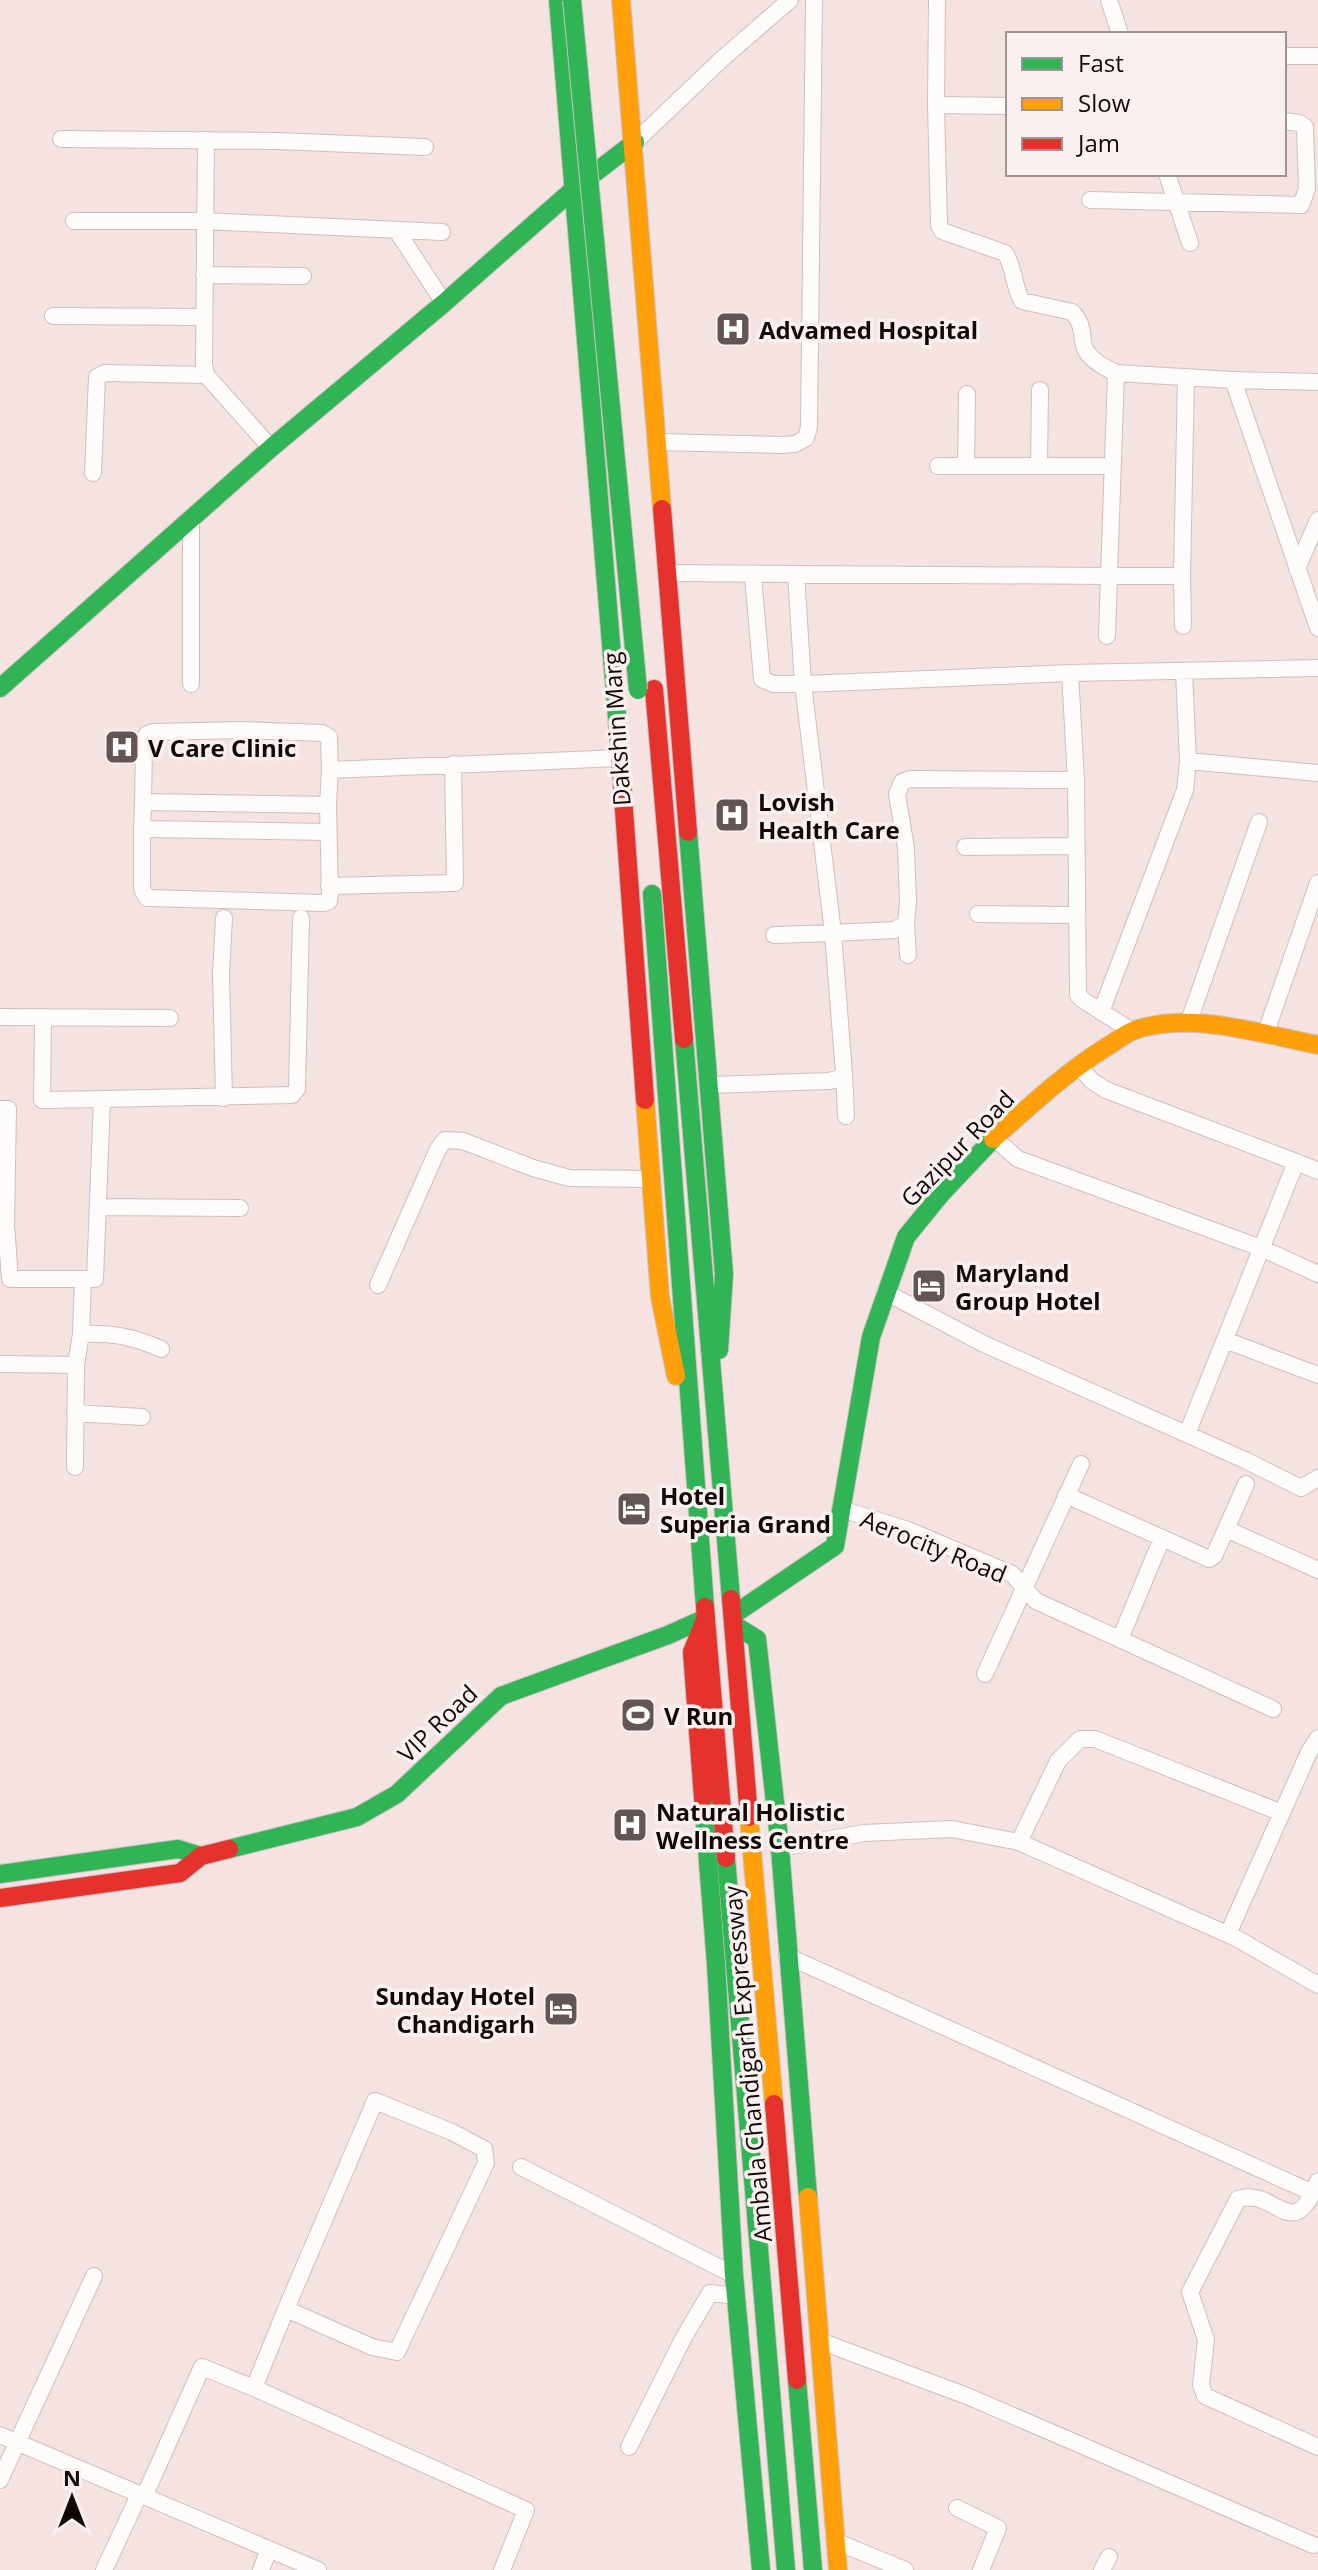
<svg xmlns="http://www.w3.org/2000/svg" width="1318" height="2570" viewBox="0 0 1318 2570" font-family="'Open Sans',sans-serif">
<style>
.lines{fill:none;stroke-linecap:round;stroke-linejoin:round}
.street-casing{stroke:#cebfbe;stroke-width:18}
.fast-casing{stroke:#cebfbe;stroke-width:20}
.slow-casing{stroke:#cebfbe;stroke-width:20}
.jam-casing{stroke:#cebfbe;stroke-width:20}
.street{stroke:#fefbfb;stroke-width:16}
.fast{stroke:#30b455;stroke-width:18}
.slow{stroke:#ff9f0a;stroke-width:18}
.jam{stroke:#e5322d;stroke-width:18}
.fast-bridge-casing{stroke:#cebfbe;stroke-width:20;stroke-linecap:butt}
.fast-bridge{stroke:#30b455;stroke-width:18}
.labels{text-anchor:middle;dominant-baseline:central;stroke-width:7;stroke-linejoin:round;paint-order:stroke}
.poi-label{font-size:24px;font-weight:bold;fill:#140807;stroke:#f9f1f0;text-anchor:start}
.street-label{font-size:24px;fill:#140807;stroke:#f9f1f0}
</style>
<rect width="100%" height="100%" fill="#f5e3e2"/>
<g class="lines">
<defs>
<path id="street" d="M937,0l-1,105 3,120 3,6 63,22c10,15 8,33 17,48l50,11c23,24 -8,37 44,61l117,7 85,248
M1109,0l11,34
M1284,56h34
M936,105l72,1
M61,139l216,2 148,6
M206,140l-2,224 2,11 65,73
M635,142l88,-84 67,-58
M1167,174l23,69
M1090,200l211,5 6,-16 -2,-62 -6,-4 -15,-2
M74,221h130l238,11
M397,231l47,72
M204,275l99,1
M53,316l151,1
M1116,373l-7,203h73l4,-199
M1233,380l85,2
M658,442l124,3 13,-1 11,-6 3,-11 5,-427
M938,466h173
M966,466l1,-72
M1039,466l1,-76
M93,473l4,-96 8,-4 101,2
M191,521v163
M1297,569l21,-49
M669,573l440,3 -2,60
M753,576l9,103 11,5h30l-7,-109
M1182,576l1,50
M1070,673l6,107
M1188,761l130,12
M143,802l-1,27 187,3
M328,805l-185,-3 1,-60 3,-8 6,-2 88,-2 81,3 7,4 1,33
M142,829v60l5,9 177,5 5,-2 1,-6 -2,-90 2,-35 290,-12
M965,847l110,-1
M329,886l126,-3 -2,-119
M978,914l98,1
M224,918l-3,55 3,125
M906,924l2,31
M774,935l59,-2 -30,-249 267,-11 248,-5
M1101,1012l84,-222 3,-29 -4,-90
M0,1017l170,1
M43,1018l-1,82 60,-1
M1188,1024l71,-202
M1265,1035l53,-152
M1078,1065l14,16 14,9 190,72 -109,272
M844,1074l2,42
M710,1085l119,-4 11,-3 4,-4 -11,-141 61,-3 12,-6 2,-23 -2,-53 -9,-54 5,-12 8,-3 166,1 2,215 5,5 49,31
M0,1109h8l-2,116 4,54h85l7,-180 190,-4 5,-6 4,-171
M994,1138l24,21 243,89 57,26
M1296,1162l22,9
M98,1207l142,1
M378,1285l60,-136 7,-9 18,1 70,27 36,10 82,1
M885,1292l99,52 263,117 54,27 17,-10
M81,1334l2,-55
M1225,1340l93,35
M0,1364l76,1 -1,102
M76,1365l5,-31c31,-1 51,2 80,15
M75,1413l67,4
M1066,1495l143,64 5,-3 32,-72
M841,1509l67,21 104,44 24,27 237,108
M1226,1529l92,41
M1120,1639l42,-101
M985,1674l96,-210
M1019,1842l39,-81 22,-22h15l187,74
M780,1848l84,-15 88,-4 67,13 217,96 82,47
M1228,1934l81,-182 9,-14
M787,1956l526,237
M521,2167l213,108
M1318,2181c-26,66 -41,6 -80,18l-48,93 16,48 -5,45 4,11 113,51
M820,2341l147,55 346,149
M254,2388l32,-79 86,38 25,5 89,-189 -2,-14 -32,-17 -77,-31 -89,208
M0,2435l318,135
M629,2447l55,-110 26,-44 27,3
M0,2480l94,-204
M144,2497l58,-130 52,21 272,122 -24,60
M957,2508l41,20 -17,42
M835,2541l70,29
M104,2570l35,-75
M261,2570l8,-21
M1102,2570l7,-13"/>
<path id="fast" d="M558,0l61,741
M0,688l271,-240 173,-145 131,-115 60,-46
M688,832l36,442 -5,76
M652,894l53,713
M684,1039l47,560
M733,1615l102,-69 36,-209 35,-100 35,-43 52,-55
M734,1625l23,14 23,209 28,349
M703,1798l13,166 18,311 27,295
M229,1849l128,-32 40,-23 104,-98 167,-61 38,-17
M726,1858l60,712
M0,1874l178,-25 23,7
M797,2380l16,190"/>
<path id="slow" d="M621,0l41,509
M645,1100l15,197 16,79
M993,1139c37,-33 73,-67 115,-93 9,-5 18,-13 27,-16 57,-19 126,4 183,15
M749,1817l25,287
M808,2197l30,373"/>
<path id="jam" d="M662,509l26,323
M654,689l30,350
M619,741l26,359
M731,1599l18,218
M705,1607l21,251
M703,1798l-11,-146 13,-32
M0,1898l180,-25 21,-17 28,-7
M774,2104l23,276"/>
</defs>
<use href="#street" class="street-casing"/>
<use href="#fast" class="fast-casing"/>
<use href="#slow" class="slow-casing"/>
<use href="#jam" class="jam-casing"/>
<use href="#street" class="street"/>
<use href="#fast" class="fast"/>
<use href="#slow" class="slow"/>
<use href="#jam" class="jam"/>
<defs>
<path id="fast-bridge" d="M572,0l66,690"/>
</defs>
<use href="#fast-bridge" class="fast-bridge-casing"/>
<use href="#fast-bridge" class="fast-bridge"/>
</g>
<defs>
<symbol id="hospital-square" viewBox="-11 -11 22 22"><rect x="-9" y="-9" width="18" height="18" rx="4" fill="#635554" stroke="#f9f1f0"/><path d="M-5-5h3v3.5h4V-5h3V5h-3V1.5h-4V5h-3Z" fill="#fff"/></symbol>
<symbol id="hotel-square" viewBox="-11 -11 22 22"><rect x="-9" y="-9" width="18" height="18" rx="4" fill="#635554" stroke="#f9f1f0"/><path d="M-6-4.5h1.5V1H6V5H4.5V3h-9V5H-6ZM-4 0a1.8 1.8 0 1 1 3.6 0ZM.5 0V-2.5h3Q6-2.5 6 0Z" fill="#fff"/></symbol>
<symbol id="stadium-square" viewBox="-11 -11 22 22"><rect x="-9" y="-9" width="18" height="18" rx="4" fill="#635554" stroke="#f9f1f0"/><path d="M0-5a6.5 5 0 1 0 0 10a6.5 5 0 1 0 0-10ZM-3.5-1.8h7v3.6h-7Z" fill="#fff"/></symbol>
</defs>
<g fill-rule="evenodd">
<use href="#hospital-square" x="713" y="309" width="40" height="40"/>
<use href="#hospital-square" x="102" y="727" width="40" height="40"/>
<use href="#hospital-square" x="712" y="795" width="40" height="40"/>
<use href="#hotel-square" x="909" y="1266" width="40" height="40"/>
<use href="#hotel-square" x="614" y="1489" width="40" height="40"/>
<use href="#stadium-square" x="618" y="1695" width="40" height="40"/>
<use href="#hospital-square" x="610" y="1805" width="40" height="40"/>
<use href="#hotel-square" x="541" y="1989" width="40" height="40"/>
</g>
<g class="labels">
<g class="poi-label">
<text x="759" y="329">Advamed Hospital</text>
<text x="148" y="747">V Care Clinic</text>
<text x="758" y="801">Lovish<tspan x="758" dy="28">Health Care</tspan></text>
<text x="955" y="1272">Maryland<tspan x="955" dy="28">Group Hotel</tspan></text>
<text x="660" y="1495">Hotel<tspan x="660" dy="28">Superia Grand</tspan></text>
<text x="664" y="1715">V Run</text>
<text x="656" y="1811">Natural Holistic<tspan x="656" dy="28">Wellness Centre</tspan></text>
<text x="535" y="1995" text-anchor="end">Sunday Hotel<tspan x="535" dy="28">Chandigarh</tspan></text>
</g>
<g class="street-label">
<text transform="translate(616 729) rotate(-94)">Dakshin Marg</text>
<text transform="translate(957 1148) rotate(-46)">Gazipur Road</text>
<text transform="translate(934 1546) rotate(22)">Aerocity Road</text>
<text transform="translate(437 1723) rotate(-44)">VIP Road</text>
<text transform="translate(747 2064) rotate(-95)">Ambala Chandigarh Expressway</text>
</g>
</g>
<rect x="1006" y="32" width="280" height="144" fill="#f9f1f0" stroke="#9d9493" stroke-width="2"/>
<rect x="1022" y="58" width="40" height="12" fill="#30b455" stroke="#9d9493" stroke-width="2"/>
<text x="1078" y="72" font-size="24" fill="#140807">Fast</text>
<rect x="1022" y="98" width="40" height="12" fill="#ff9f0a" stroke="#9d9493" stroke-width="2"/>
<text x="1078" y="112" font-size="24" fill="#140807">Slow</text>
<rect x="1022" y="138" width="40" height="12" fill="#e5322d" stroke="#9d9493" stroke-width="2"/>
<text x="1078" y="152" font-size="24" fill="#140807">Jam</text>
<g transform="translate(72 2498)" stroke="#f9f1f0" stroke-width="6" paint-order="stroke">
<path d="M0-6L14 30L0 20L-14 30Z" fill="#140807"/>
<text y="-12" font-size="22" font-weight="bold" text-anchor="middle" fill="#140807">N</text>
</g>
</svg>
